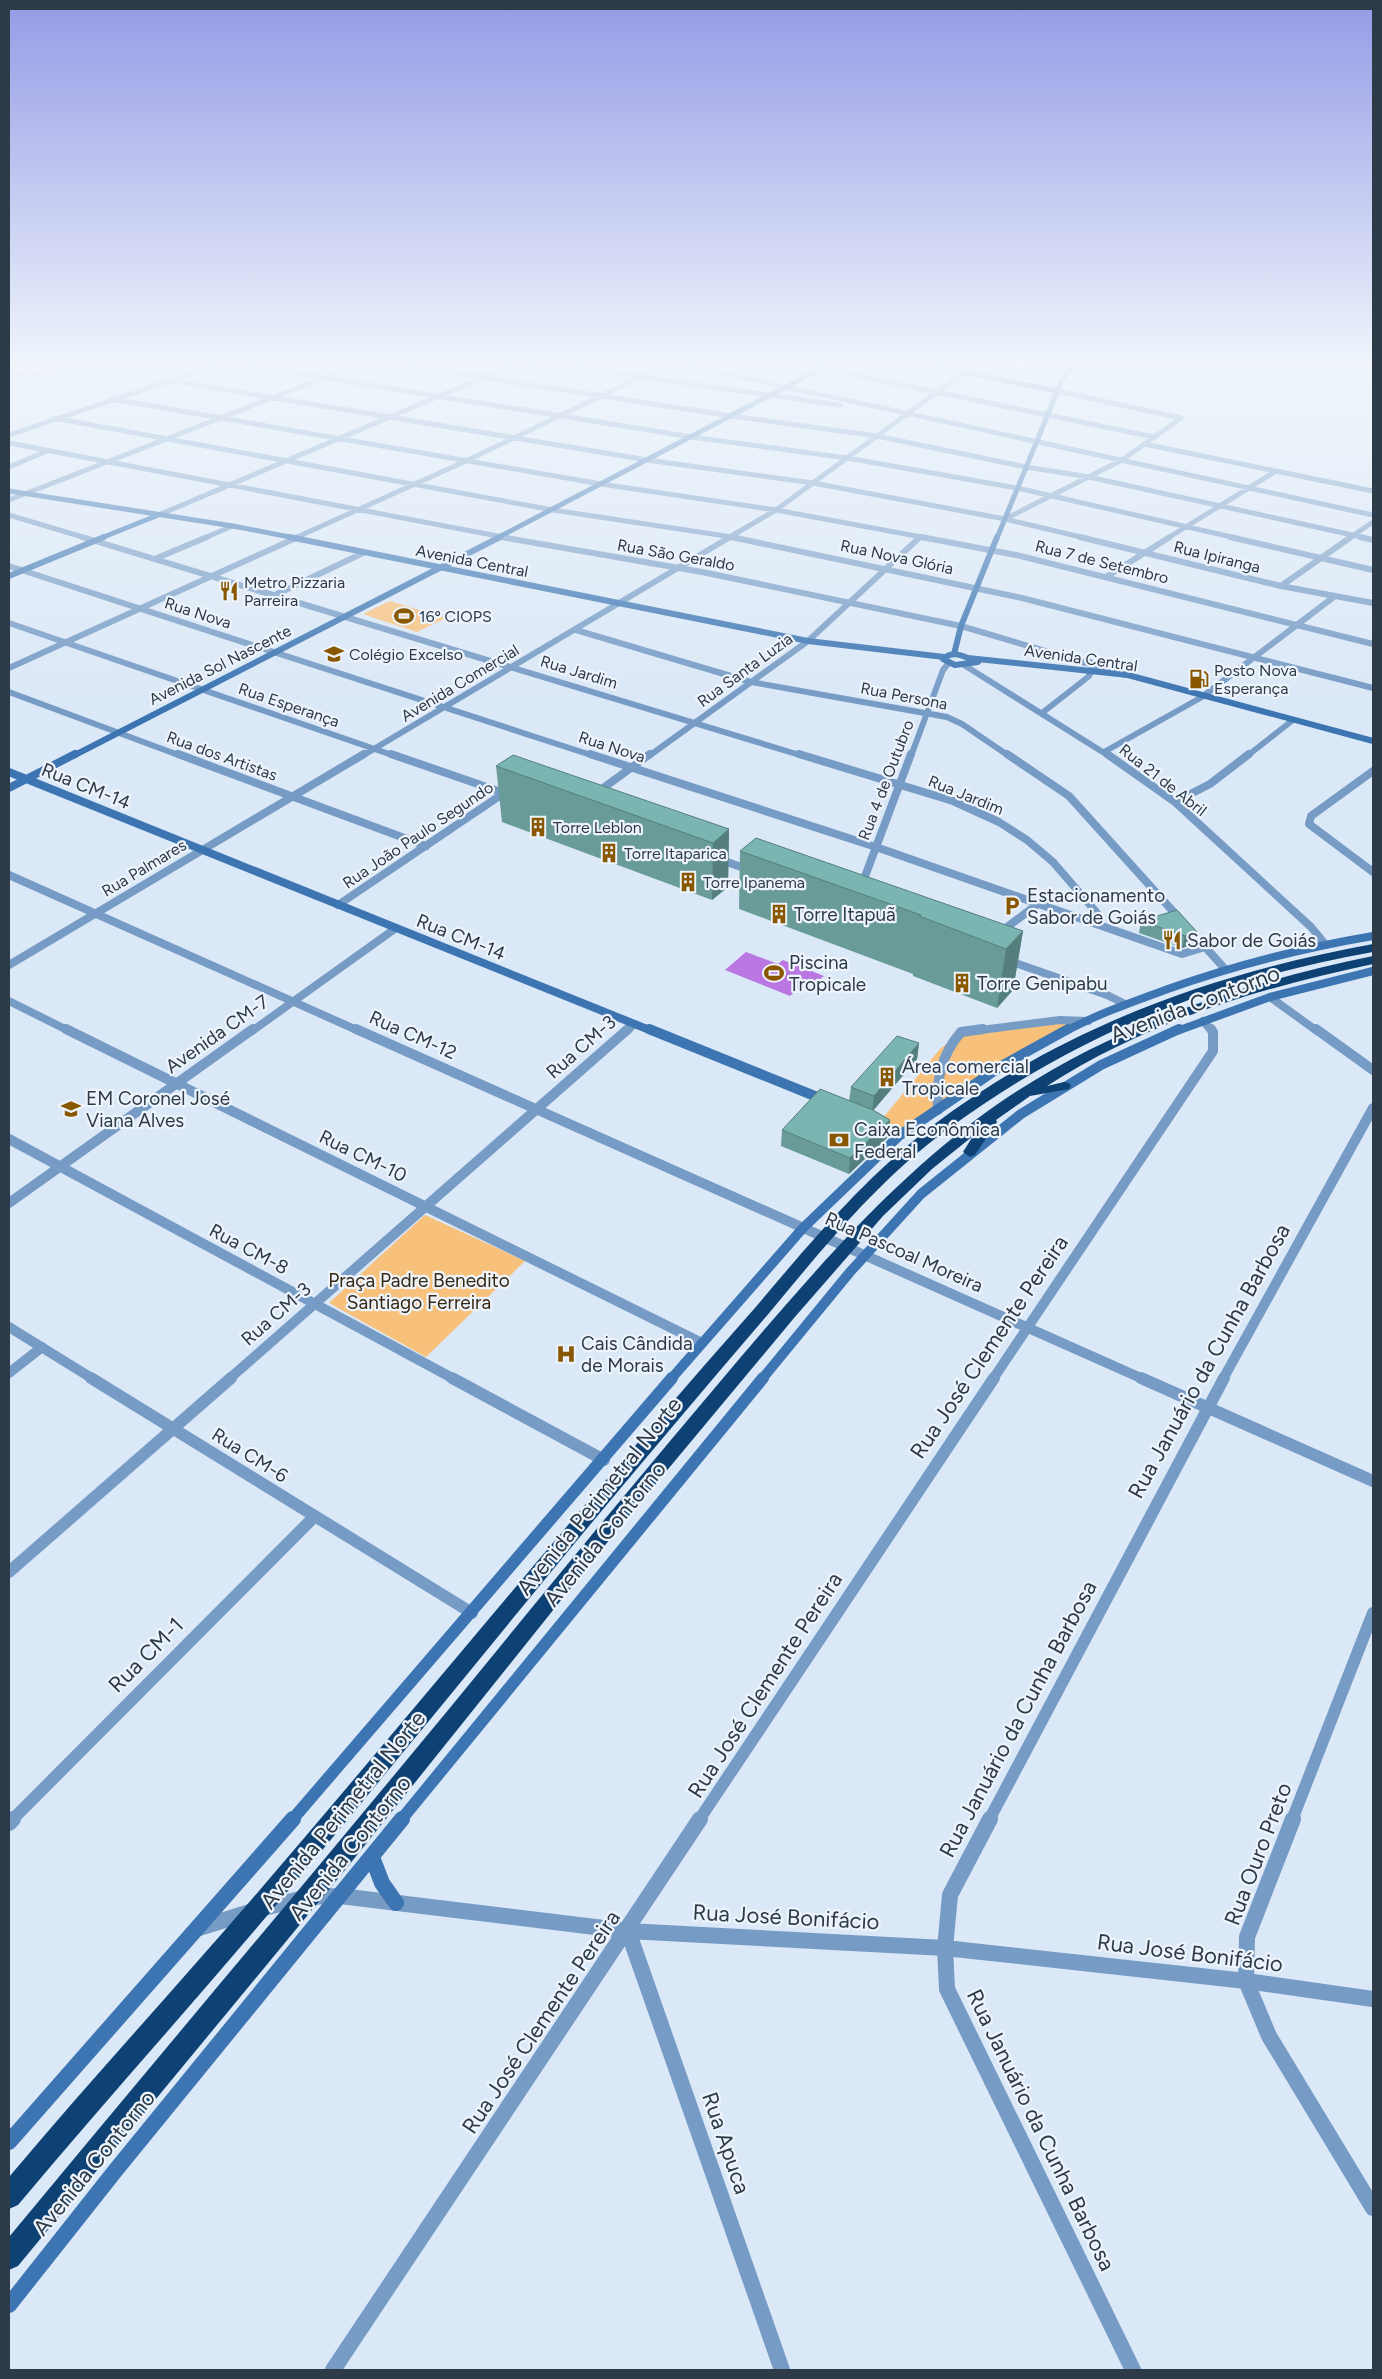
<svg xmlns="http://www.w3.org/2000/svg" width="1382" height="2379" viewBox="0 0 1382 2379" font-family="Figtree,sans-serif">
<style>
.green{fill:#f8c17b}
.water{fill:#ba76e1}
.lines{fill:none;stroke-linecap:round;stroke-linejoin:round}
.stream{stroke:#ba76e1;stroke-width:2}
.street-far5{stroke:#769bc5;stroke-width:5}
.street-far4{stroke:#769bc5;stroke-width:6}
.street-far3{stroke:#769bc5;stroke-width:8}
.street-far2{stroke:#769bc5;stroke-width:10}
.street-far1{stroke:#769bc5;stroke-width:12}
.street{stroke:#769bc5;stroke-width:16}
.secondary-far5{stroke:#3c75b2;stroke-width:5}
.secondary-far4{stroke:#3c75b2;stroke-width:6}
.secondary-far3{stroke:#3c75b2;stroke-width:8}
.secondary-far2{stroke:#3c75b2;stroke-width:10}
.secondary-far1{stroke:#3c75b2;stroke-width:12}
.secondary{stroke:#3c75b2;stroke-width:16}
.highway{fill:#0f4274;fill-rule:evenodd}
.wall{fill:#699c99}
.shaded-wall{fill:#557f7d}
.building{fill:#7ab5b2;stroke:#557f7d}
.labels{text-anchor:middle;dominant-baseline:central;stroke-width:4.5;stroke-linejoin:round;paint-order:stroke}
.far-street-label{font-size:16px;fill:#2d3a48;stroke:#eef4fc}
.far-poi-label{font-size:16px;fill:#2d3a48;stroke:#eef4fc;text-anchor:start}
.street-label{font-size:19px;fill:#2d3a48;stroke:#eef4fc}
.poi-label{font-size:19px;fill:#2d3a48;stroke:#eef4fc;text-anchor:start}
.park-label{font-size:19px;fill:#372814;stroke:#eef4fc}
.near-street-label{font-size:22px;fill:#2d3a48;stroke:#eef4fc}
</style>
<rect width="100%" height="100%" fill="#dbe8f7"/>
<path class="green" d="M390,601l56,17 -29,14 -54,-18z
M1088,1021l-85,44 -103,70 -18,-16 58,-70 21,-17z
M425,1215l100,46 -99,96 -97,-54z"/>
<path class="water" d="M746,952l32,12 5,-4 41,16 -8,7 -9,-3 -17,16 -65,-26z"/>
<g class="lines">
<path class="stream" d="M9,375l23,1 31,-10"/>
<path class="street-far5" d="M251,366l441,71 155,21 170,30 219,50
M409,366l322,50 146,20 149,31 63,10 277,61
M527,366l36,7 19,-7
M690,366l683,149
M811,366l343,71
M578,368l262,37
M168,380l479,80 166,23 192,36 80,19
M112,399l489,85 175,26 151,28
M54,418l499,92 186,28
M9,435l205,-69
M9,443l499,95
M1144,444l229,47
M9,467l38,-16
M9,500l345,-134
M161,514l349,-148
M9,515l77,23
M1005,519l117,-59 59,-42 -124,-27
M204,538l29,-12
M295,538l171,-77 197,-95
M728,538l48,-28 187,-137
M1168,538l108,-67
M1349,538l24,-16"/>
<path class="street-far4" d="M82,537l721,219
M501,537l201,35 259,54 165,49
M731,537l291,61 351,90
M921,537l95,18 357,89
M1080,537l201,49 92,17
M1230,537l143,33
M1360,537l13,3
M157,558l50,-21
M9,566l585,190
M1106,577l64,-40
M1281,586l70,-49
M277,594l86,-41
M9,623l386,133
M576,630l175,52 196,35 15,7 47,32
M964,665l145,91
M9,668l289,-131
M9,692l172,64
M1042,713l46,-36 4,-6 -2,-9
M1104,752l98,-55 133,-101
M362,756l368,-219
M649,756l159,-115 111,-103
M911,756l32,-86 5,-6
M1247,756l46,-36"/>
<path class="street-far3" d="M178,754l248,92
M391,754l113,39
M590,754l286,93 306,107 23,-7
M799,754l154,47 46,21 28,18 26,22 44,51v10
M1007,754l62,42 156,173
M1107,754l68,48 136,125 14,17
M1373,771l-62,45 -2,8 64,48
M595,794l55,-40
M1175,802l35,-18 39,-30
M716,858l36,13
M9,875l350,156
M861,887l50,-133
M338,905l166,-112 7,-2
M998,934l41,-31
M1004,959l103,36 18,9
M9,965l355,-211
M1270,997l47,34
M9,1001l60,30
M1203,1021l9,10
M252,1031l144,-103
M627,1031l7,-7
M973,1031l87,-11 28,1"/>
<path class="street-far2" d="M66,1029l636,314
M356,1029l787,350
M1316,1029l57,41
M938,1110c-2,-30 3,-55 23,-78l22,-3
M9,1139l445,240
M9,1203l244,-174
M9,1327l84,52
M9,1373l33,-26
M229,1379l399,-350
M993,1379l220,-328v-19l-2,-3
M1223,1379l150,-271"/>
<path class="street-far1" d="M91,1378l381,235
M452,1378l152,82
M1141,1378l232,103
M9,1572l222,-194
M12,1820l302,-303
M699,1820l295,-442
M989,1820l235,-442
M1292,1820l81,-207"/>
<path class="street" d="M990,1819l-40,76 -5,53 2,41 186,381
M1293,1819l-46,118 -1,44 23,55 104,172
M9,1823l4,-4
M264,1908l44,-11 32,-1 288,35 317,17 301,33 127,18
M199,1928l51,-16
M628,1931l154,439
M333,2370l367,-551"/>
<path class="secondary-far5" d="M931,366l126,25
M9,491l224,35 62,12
M101,538l60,-24
M497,538l329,-172
M997,538l65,-158 11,-14"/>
<path class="secondary-far4" d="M289,537l519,104 136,16
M9,576l95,-39
M954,654l7,-28 36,-89
M968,658l160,17 245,66
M969,663l-1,-5c-9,-4 -17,-6 -25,1l12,6 23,-3
M73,756l427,-219"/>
<path class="secondary-far3" d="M9,772l643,259
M9,788l66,-34
M1066,1031c32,-17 66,-29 99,-41 68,-24 137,-42 208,-54
M1177,1031l93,-34 103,-26"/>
<path class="secondary-far2" d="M649,1029l178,72
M671,1379l132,-151 97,-93 103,-70 65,-36
M762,1379l88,-107 71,-78 100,-80 80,-49 78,-36"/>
<path class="secondary-far1" d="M292,1820l380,-442
M401,1820l362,-442"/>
<path class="secondary" d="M372,1857l10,26 14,20
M9,2142l284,-323
M9,2305l106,-134 287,-352"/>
<path class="highway" d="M1373,944v8c-161,29 -292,80 -425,177 -69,50 -124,118 -178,183 -66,77 -131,154 -196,232 -103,125 -204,250 -308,373 -82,97 -167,191 -248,288l-9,4v-32c79,-94 162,-184 243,-278 104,-121 207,-245 311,-368 63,-75 126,-149 191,-222 55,-65 110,-131 178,-183 131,-99 281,-153 441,-182z
M1373,956v8c-114,24 -227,58 -326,122l17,-4 5,1 2,3 -2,3 -39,7 -34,24 1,2 -22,33 -5,2 -7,-5 10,-16 -41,33 -49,47 -89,102 -180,216 -269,336 -327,396 -9,4v-33c171,-207 346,-412 516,-621 71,-87 143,-173 215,-258 78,-91 154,-180 252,-250 114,-80 245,-124 381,-152z"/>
</g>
<path class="wall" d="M496,766l233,63 -1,58 -16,13 -210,-78z
M740,851l283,80 -10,59 -16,18 -84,-32v-2l-174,-65z
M1177,910l17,34 -12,4 -43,-15 2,-12z
M919,1043l-2,16 -44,51 17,10 -1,16 -40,38 -68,-28 1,-16 67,-29 2,-14z"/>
<path class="shaded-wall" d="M729,829l-1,58 -16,13 1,-57z
M1023,931l-10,59 -16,18 9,-59z
M1197,932l-3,12 -12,4 3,-12z
M919,1043l-2,16 -45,53 2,-16z
M890,1120l-1,16 -40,38 1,-16z"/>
<path class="building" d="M513,755l216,74 -16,14 -217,-77z
M756,838l267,93 -17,18 -87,-33 2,-1 -181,-64z
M1177,910l20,22 -12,4 -44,-15z
M897,1036l22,7 -45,53 -23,-9z
M820,1089l53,21 17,10 -40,38 -68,-28z"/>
<linearGradient id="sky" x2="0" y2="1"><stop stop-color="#959be5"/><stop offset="0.52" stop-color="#eff5fb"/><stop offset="1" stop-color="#eff5fb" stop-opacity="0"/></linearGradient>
<rect width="1382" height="699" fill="url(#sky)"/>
<defs>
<symbol id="restaurant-bare" viewBox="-9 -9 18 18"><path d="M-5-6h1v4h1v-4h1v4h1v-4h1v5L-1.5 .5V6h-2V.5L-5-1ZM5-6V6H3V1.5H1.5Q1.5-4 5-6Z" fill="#885700" stroke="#eef4fc" stroke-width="2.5" paint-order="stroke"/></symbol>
<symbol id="stadium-bare" viewBox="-9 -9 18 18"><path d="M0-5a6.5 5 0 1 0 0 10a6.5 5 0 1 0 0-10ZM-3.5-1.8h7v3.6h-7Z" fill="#885700" stroke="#eef4fc" stroke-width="2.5" paint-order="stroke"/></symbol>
<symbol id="school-bare" viewBox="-9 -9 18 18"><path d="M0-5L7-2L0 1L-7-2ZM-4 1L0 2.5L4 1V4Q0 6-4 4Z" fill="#885700" stroke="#eef4fc" stroke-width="2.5" paint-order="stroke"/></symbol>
<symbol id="fuel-bare" viewBox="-9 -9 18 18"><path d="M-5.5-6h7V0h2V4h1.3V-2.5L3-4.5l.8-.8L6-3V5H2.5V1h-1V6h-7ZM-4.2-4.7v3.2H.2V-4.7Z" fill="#885700" stroke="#eef4fc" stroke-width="2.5" paint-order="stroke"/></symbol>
<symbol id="building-bare" viewBox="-9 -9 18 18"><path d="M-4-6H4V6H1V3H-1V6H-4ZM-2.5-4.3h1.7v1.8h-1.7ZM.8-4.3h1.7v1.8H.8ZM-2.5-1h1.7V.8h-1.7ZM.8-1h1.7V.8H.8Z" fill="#885700" stroke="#eef4fc" stroke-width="2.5" paint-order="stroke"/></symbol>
<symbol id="parking-bare" viewBox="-9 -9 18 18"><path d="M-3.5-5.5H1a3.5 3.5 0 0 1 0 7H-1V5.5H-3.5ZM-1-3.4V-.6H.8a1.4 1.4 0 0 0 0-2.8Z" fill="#885700" stroke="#eef4fc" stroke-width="2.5" paint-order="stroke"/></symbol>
<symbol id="bank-bare" viewBox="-9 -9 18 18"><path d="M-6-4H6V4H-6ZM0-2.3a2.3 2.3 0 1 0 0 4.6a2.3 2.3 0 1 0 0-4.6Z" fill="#885700" stroke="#eef4fc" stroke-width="2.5" paint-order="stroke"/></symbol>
<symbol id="hospital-bare" viewBox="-9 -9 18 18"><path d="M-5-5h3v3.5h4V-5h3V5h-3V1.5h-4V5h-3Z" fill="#885700" stroke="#eef4fc" stroke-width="2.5" paint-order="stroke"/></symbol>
</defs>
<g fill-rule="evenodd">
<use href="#restaurant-bare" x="215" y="577" width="28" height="28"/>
<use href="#stadium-bare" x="390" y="602" width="28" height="28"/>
<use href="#school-bare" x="320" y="640" width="28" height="28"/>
<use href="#fuel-bare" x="1185" y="665" width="28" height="28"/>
<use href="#building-bare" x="524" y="813" width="28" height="28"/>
<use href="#building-bare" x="595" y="839" width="28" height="28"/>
<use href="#building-bare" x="674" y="868" width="28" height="28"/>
<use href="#parking-bare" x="998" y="892" width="28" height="28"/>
<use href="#building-bare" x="765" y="900" width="28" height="28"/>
<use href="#restaurant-bare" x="1158" y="926" width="28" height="28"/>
<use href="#stadium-bare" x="760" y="959" width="28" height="28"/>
<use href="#building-bare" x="948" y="969" width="28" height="28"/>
<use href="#building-bare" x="873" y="1063" width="28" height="28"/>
<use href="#school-bare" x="57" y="1095" width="28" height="28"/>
<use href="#bank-bare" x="825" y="1126" width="28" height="28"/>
<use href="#hospital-bare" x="552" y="1340" width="28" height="28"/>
</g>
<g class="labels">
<g class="far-street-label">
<text transform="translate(676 555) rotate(10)">Rua São Geraldo</text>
<text transform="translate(897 557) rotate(12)">Rua Nova Glória</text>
<text transform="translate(1217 557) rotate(14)">Rua Ipiranga</text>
<text transform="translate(472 561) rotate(11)">Avenida Central</text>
<text transform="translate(1102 562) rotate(14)">Rua 7 de Setembro</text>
<text transform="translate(198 613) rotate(18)">Rua Nova</text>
<text transform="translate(1081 658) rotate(8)">Avenida Central</text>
<text transform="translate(220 665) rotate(-27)">Avenida Sol Nascente</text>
<text transform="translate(745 670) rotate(-36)">Rua Santa Luzia</text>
<text transform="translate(579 672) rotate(17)">Rua Jardim</text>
<text transform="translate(460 683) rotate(-31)">Avenida Comercial</text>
<text transform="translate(904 696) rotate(11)">Rua Persona</text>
<text transform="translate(289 705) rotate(19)">Rua Esperança</text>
<text transform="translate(612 747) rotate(18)">Rua Nova</text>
<text transform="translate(222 756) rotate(20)">Rua dos Artistas</text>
<text transform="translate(886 780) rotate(-69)">Rua 4 de Outubro</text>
<text transform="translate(1163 780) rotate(38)">Rua 21 de Abril</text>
<text transform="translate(966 795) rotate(22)">Rua Jardim</text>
<text transform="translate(418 835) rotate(-34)">Rua João Paulo Segundo</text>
<text transform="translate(144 868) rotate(-31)">Rua Palmares</text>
</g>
<g class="far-poi-label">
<text x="244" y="582">Metro Pizzaria<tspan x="244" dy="18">Parreira</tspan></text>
<text x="419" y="616">16º CIOPS</text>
<text x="349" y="654">Colégio Excelso</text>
<text x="1214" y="670">Posto Nova<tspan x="1214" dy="18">Esperança</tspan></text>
<text x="553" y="827">Torre Leblon</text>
<text x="624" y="853">Torre Itaparica</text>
<text x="703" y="882">Torre Ipanema</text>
</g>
<g class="street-label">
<text transform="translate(86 786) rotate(22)">Rua CM-14</text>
<text transform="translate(461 937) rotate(22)">Rua CM-14</text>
<text transform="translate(217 1034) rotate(-35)">Avenida CM-7</text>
<text transform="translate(413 1035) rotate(24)">Rua CM-12</text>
<text transform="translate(581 1047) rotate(-41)">Rua CM-3</text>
<text transform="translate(363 1156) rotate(26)">Rua CM-10</text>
<text transform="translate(249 1249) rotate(28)">Rua CM-8</text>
<text transform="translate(904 1252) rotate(24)">Rua Pascoal Moreira</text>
<text transform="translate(276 1314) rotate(-41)">Rua CM-3</text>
<text transform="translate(250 1455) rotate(32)">Rua CM-6</text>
</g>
<g class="poi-label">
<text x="1027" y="895">Estacionamento<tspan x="1027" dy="22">Sabor de Goiás</tspan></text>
<text x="794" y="914">Torre Itapuã</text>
<text x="1187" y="940">Sabor de Goiás</text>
<text x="789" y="962">Piscina<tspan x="789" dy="22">Tropicale</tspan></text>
<text x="977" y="983">Torre Genipabu</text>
<text x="902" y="1066">Área comercial<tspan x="902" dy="22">Tropicale</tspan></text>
<text x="86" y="1098">EM Coronel José<tspan x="86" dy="22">Viana Alves</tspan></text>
<text x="854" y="1129">Caixa Econômica<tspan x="854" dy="22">Federal</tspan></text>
<text x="581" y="1343">Cais Cândida<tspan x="581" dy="22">de Morais</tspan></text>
</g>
<g class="park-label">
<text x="419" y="1280">Praça Padre Benedito<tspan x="419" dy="22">Santiago Ferreira</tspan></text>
</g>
<g class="near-street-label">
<text transform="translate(1195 1004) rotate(-21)">Avenida Contorno</text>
<text transform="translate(989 1347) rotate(-56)">Rua José Clemente Pereira</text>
<text transform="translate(1209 1361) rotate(-61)">Rua Januário da Cunha Barbosa</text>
<text transform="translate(599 1496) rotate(-51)">Avenida Perimetral Norte</text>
<text transform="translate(605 1534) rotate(-51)">Avenida Contorno</text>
<text transform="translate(146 1655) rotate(-45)">Rua CM-1</text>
<text transform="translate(765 1685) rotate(-57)">Rua José Clemente Pereira</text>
<text transform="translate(1018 1719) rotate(-62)">Rua Januário da Cunha Barbosa</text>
<text transform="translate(343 1810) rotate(-51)">Avenida Perimetral Norte</text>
<text transform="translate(350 1848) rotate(-51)">Avenida Contorno</text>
<text transform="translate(1258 1854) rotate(-69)">Rua Ouro Preto</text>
<text transform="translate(786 1917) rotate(3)">Rua José Bonifácio</text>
<text transform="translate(1190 1953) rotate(7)">Rua José Bonifácio</text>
<text transform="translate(541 2022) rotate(-56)">Rua José Clemente Pereira</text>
<text transform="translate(1041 2130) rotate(64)">Rua Januário da Cunha Barbosa</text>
<text transform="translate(726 2143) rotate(71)">Rua Apuca</text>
<text transform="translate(94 2163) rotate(-51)">Avenida Contorno</text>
</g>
</g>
<rect width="1382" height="2379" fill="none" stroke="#2d3a48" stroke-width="20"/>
</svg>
